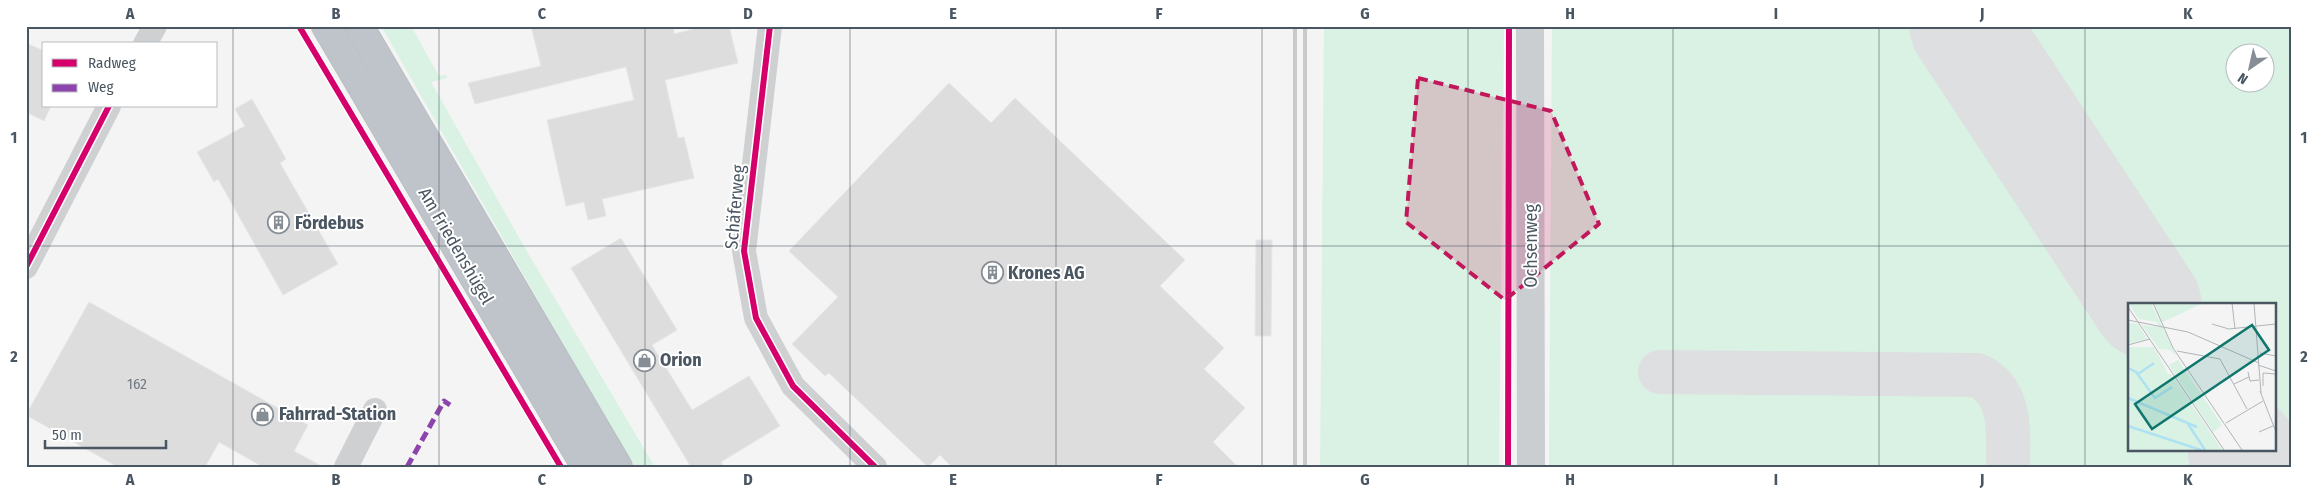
<svg xmlns="http://www.w3.org/2000/svg" width="2318" height="493" viewBox="0 0 2318 493" font-family="'Fira Sans Condensed',sans-serif">
<style>
.green{fill:#d9f2e3;fill-rule:evenodd}
.lines{fill:none;stroke-linecap:round;stroke-linejoin:round}
.taxiway{stroke:#dedfe0;stroke-width:44}
.runway{stroke:#dedfe0;stroke-width:109}
.building{fill:#ddddde;stroke:#e5e6e7}
.highway-casing{stroke:#b9bec3;stroke-width:30}
.minor{stroke:#ced0d2;stroke-width:24}
.major{stroke:#caced1;stroke-width:28}
.highway{stroke:#bec4c9;stroke-width:28}
.rail{stroke:#c9cacc;stroke-width:4}
.quiet{stroke:#8e44ad;stroke-width:5;stroke-dasharray:10 5;stroke-linecap:butt}
.cycleway-casing{stroke:#fff;stroke-width:9}
.cycleway{stroke:#d6006c;stroke-width:6}
.marked{fill:#c2185b;fill-opacity:0.2;stroke:#c2185b;stroke-width:4;stroke-dasharray:10 6;stroke-linejoin:round}
.grid{fill:none;stroke:#4a5661;stroke-width:1;stroke-opacity:0.55}
.labels{text-anchor:middle;dominant-baseline:central;stroke-width:4;stroke-linejoin:round;paint-order:stroke}
.number-label{font-size:15px;fill:#707881}
.street-label{font-size:18px;fill:#4a5661;stroke:#fff}
.poi-label{font-size:18px;font-weight:bold;fill:#4a5661;stroke:#fff;text-anchor:start}
.inset-river{fill:none;stroke:#aee2f0;stroke-width:2.5}
.inset-road{fill:none;stroke:#b0b5b9;stroke-width:1}
.view{fill:#0f766e;fill-opacity:0.15;stroke:#0f766e;stroke-width:2.5}
.inset-edge{fill:none;stroke:#4a5661;stroke-width:2.5}
.neatline{fill:none;stroke:#4a5661;stroke-width:2}
.grid-label{font-size:16px;text-anchor:middle;font-weight:bold;fill:#4a5661}
</style>
<rect width="100%" height="100%" fill="#f4f4f4"/>
<path class="green" d="M381,26h30l28,50 7,-1 1,3 -16,4 94,166 130,219h-20l-19,-31z
M1324,26h180l-5,441h-179z
M1552,26h740v441h-743zM2236,52h30v30h-30zM2129,304h145v145h-145z"/>
<g class="lines">
<path class="taxiway" d="M1660,372l317,3c36,17 31,57 31,92"/>
<path class="runway" d="M1964,26l183,278
M2242,449l11,18"/>
</g>
<path class="building" d="M531,26h143v8l31,-8h24l9,37 -73,17 13,58 6,-1 10,41 -92,21 4,17 -18,4 -4,-18 -18,4 -19,-86 87,-20 -8,-33 -151,37 -7,-21 73,-17z
M26,43l18,8v55h7l-7,15 -18,-9z
M949,83l42,40 24,-25 170,162 -25,26 64,62 -20,21 41,39 -32,34 25,25h-286l-12,-12 -12,12 -99,-94 -4,3 -33,-32 46,-47 -49,-46z
M252,99l34,60 -6,4 58,101 -55,31 -65,-116 -4,3 -17,-30 48,-26 -10,-17z
M621,238l56,92 -25,15 40,65 57,-34 31,50 -59,36 3,5h-33l-120,-199z
M1256,240h16l-1,96h-16z
M89,302l219,123 -14,26 29,16h-60l-44,-25 -14,25h-87l-92,-52z"/>
<g class="lines">
<defs>
<path id="highway" d="M326,26l260,441
M359,26l259,441"/>
</defs>
<use href="#highway" class="highway-casing"/>
<path class="minor" d="M770,26l-26,225 12,67 37,68 82,81
M145,44l10,-18
M26,267l83,-161
M346,467l29,-57"/>
<path class="major" d="M1530,26l1,441"/>
<use href="#highway" class="highway"/>
<path class="rail" d="M1305,26v441
M1295,467v-441"/>
<path class="quiet" d="M407,467l37,-66 6,4"/>
<defs>
<path id="cycleway" d="M299,26l262,441
M770,26l-26,225 12,67 37,68 82,81
M26,267l83,-161
M1508,467l1,-441"/>
</defs>
<use href="#cycleway" class="cycleway-casing"/>
<use href="#cycleway" class="cycleway"/>
</g>
<path class="marked" d="M1418,78l133,33 48,113 -94,76 -99,-78z"/>
<path class="grid" d="M233,26v441M439,26v441M645,26v441M850,26v441M1056,26v441M1262,26v441M1468,26v441M1673,26v441M1879,26v441M2085,26v441M26,246h2266"/>
<defs>
<symbol id="building-ring" viewBox="-11 -11 22 22"><circle r="9.5" fill="#fff" stroke="#868d94" stroke-width="1.5"/><path d="M-4-6H4V6H1V3H-1V6H-4ZM-2.5-4.3h1.7v1.8h-1.7ZM.8-4.3h1.7v1.8H.8ZM-2.5-1h1.7V.8h-1.7ZM.8-1h1.7V.8H.8Z" fill="#868d94"/></symbol>
<symbol id="shop-ring" viewBox="-11 -11 22 22"><circle r="9.5" fill="#fff" stroke="#868d94" stroke-width="1.5"/><path d="M-5-2.5h2.3a2.7 3.5 0 0 1 5.4 0H5L5.5 6h-11ZM-1.5-2.5h3a1.5 2.3 0 0 0-3 0Z" fill="#868d94"/></symbol>
</defs>
<g fill-rule="evenodd">
<use href="#building-ring" x="266" y="210" width="25" height="25"/>
<use href="#building-ring" x="980" y="260" width="25" height="25"/>
<use href="#shop-ring" x="632" y="348" width="25" height="25"/>
<use href="#shop-ring" x="250" y="402" width="25" height="25"/>
</g>
<g class="labels">
<g class="number-label">
<text x="137" y="384">162</text>
</g>
<g class="street-label">
<text transform="translate(735 207) rotate(-85)">Schäferweg</text>
<text transform="translate(456 246) rotate(60)">Am Friedenshügel</text>
<text transform="translate(1531 246) rotate(-90)">Ochsenweg</text>
</g>
<g class="poi-label">
<text x="295" y="223">Fördebus</text>
<text x="1008" y="273">Krones AG</text>
<text x="660" y="360">Orion</text>
<text x="279" y="414">Fahrrad-Station</text>
</g>
</g>
<g transform="translate(2128 303)">
<rect width="148" height="148" fill="#f4f4f4"/>
<path d="M0,0h23l25,53 -6,-6 -11,-1 -17,-24 17,2 -2,-5 -18,-3zM26,0h49l-42,20zM0,20l10,1 9,15 -19,5zM0,44h26l14,27h3l51,76h-94zM50,57l44,65 -9,7 -44,-67z" fill="#d9f2e3"/>
<path class="inset-river" d="M0,65l8,4 19,26 17,-11M10,71l16,-11M0,95l69,29M60,121l17,26M0,123l73,24"/>
<path class="inset-road" d="M25,0l20,45 69,102M104,0l3,26M126,0l7,90M0,4l96,143M0,17l60,12 71,31M84,21l17,5 47,-5M0,42l22,-6M49,48l43,8 27,50M132,50l16,3M130,62l18,6M120,69l2,9 9,-1M106,81l15,-7M135,83v-13l13,1M132,88l16,41M98,120l37,-22M131,129l14,-6"/>
<path class="view" d="M124,22l17,25 -117,79 -17,-25z"/>
<rect width="148" height="148" class="inset-edge"/>
</g>
<rect width="2318" height="493" fill="none" stroke="#ffffff" stroke-width="55"/>
<rect x="42" y="42" width="175" height="65" fill="#ffffff" stroke="#b7bbc0"/>
<rect x="52" y="59" width="25" height="8" fill="#d6006c" stroke="#b7bbc0"/>
<text x="88" y="68" font-size="15" fill="#4a5661">Radweg</text>
<rect x="52" y="84" width="25" height="8" fill="#8e44ad" stroke="#b7bbc0"/>
<text x="88" y="92" font-size="15" fill="#4a5661">Weg</text>
<g transform="translate(2250 68) rotate(214)"><circle r="24" fill="#ffffff" stroke="#b7bbc0"/>
<path d="M0-4L9 19L0 12L-9 19Z" fill="#868d94"/>
<text y="-8" font-size="14" font-weight="bold" text-anchor="middle" fill="#4a5661">N</text>
</g>
<path d="M45 440v8h121v-8" fill="none" stroke="#4a5661" stroke-width="2.5"/>
<text x="52" y="440" font-size="15" fill="#4a5661" stroke="#ffffff" stroke-width="4" paint-order="stroke">50 m</text>
<rect x="28" y="28" width="2262" height="438" class="neatline"/>
<g class="grid-label">
<text x="130" y="19">A</text>
<text x="336" y="19">B</text>
<text x="542" y="19">C</text>
<text x="748" y="19">D</text>
<text x="953" y="19">E</text>
<text x="1159" y="19">F</text>
<text x="1365" y="19">G</text>
<text x="1570" y="19">H</text>
<text x="1776" y="19">I</text>
<text x="1982" y="19">J</text>
<text x="2188" y="19">K</text>
<text x="14" y="143">1</text>
<text x="2304" y="143">1</text>
<text x="14" y="362">2</text>
<text x="2304" y="362">2</text>
<text x="130" y="485">A</text>
<text x="336" y="485">B</text>
<text x="542" y="485">C</text>
<text x="748" y="485">D</text>
<text x="953" y="485">E</text>
<text x="1159" y="485">F</text>
<text x="1365" y="485">G</text>
<text x="1570" y="485">H</text>
<text x="1776" y="485">I</text>
<text x="1982" y="485">J</text>
<text x="2188" y="485">K</text>
</g>
</svg>
